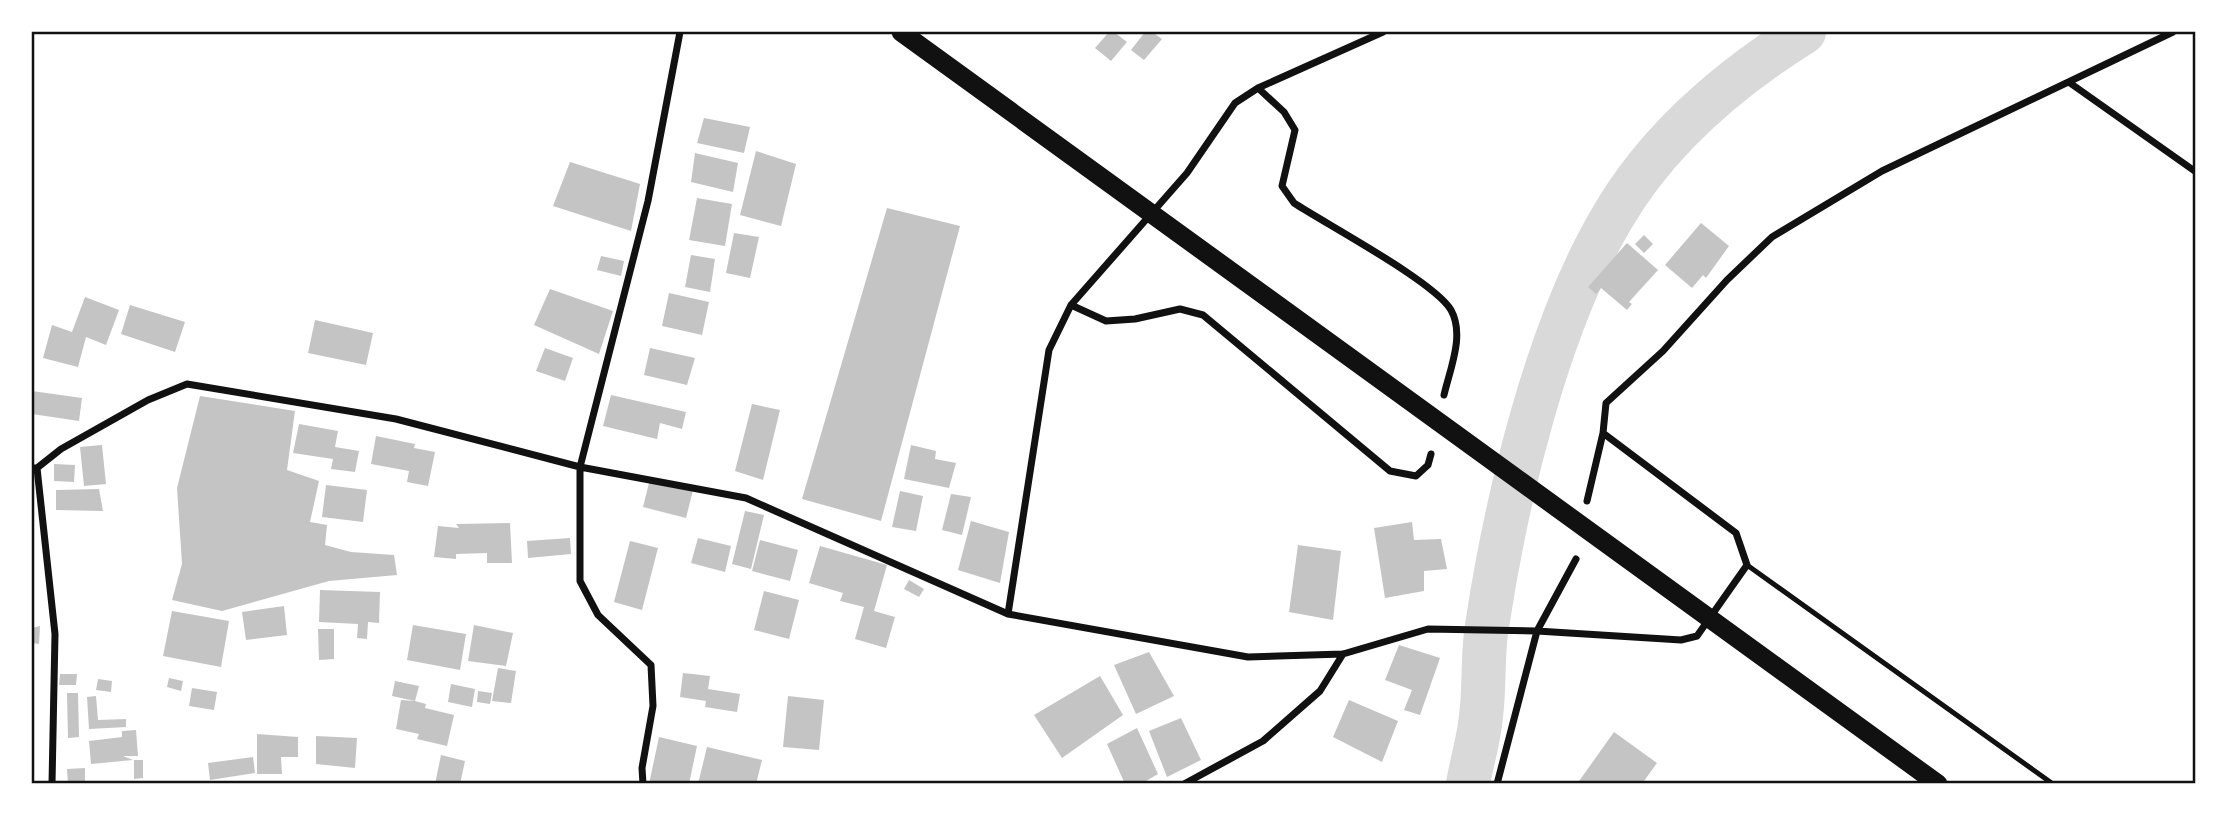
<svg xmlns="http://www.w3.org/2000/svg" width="2227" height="815" viewBox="0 0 2227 815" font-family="'Libre Baskerville',serif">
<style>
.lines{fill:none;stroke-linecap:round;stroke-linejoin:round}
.river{stroke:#d9d9d9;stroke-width:44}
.building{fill:#c4c4c4}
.service{stroke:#111;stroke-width:5}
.minor{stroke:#111;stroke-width:7}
.trunk{stroke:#111;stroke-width:19}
.neatline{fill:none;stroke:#111;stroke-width:2.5}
</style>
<rect width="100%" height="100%" fill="#fff"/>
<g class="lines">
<path class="river" d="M1468,784c4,-23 11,-45 13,-68 4,-30 1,-60 6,-90 19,-126 60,-299 125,-408 45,-78 117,-139 192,-186"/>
</g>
<path class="building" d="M1109,32h5l13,10 -16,19 -16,-13z
M1145,32h7l10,7 -18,21 -13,-10z
M704,118l46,9 -6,26 -47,-10z
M756,151l40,13 -15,62 -41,-11z
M695,153l43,10 -5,29 -42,-10z
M570,162l70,22 -9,47 -78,-25z
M697,198l35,6 -7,42 -36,-6z
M887,208l73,18 -79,295 -79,-22z
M1701,223l28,23 -23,32 -3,-3 -11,13 -27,-23z
M734,233l25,4 -9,41 -24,-5z
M1644,235l9,9 -9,9 -9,-9z
M1627,243l31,27 -29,32 3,2 -5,6 -26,-22 -5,6 -8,-7z
M691,255l24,4 -5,33 -25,-5z
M601,256l23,5 -3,15 -24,-6z
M550,289l63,22 -14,43 -65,-29z
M669,293l40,9 -7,33 -40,-9z
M85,297l34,13 -13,35 -20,-8 -8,30 -35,-9 9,-33 20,7z
M130,305l55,17 -10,30 -54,-18z
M315,320l58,13 -7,32 -58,-12z
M545,348l28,10 -8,23 -29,-10z
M650,348l45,10 -8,27 -43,-10z
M32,391l50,7 -3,23 -47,-7z
M611,395l75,17 -4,17 -22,-6 -3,16 -54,-13z
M200,396l95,15 -8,59 32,11 -9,41 17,3 -2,20 26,7 43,3 3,20 -68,6 -107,30 -50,-11 10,-36 -5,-76z
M752,404l28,6 -17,70 -28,-9z
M299,424l39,7 -3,16 24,4 -4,21 -24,-3 2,-10 -40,-6z
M376,436l39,8 -1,4 21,4 -7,34 -21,-4 2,-11 -38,-7z
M102,445l4,39 -22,2 -4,-39z
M911,445l25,6 -1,8 21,4 -7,25 -45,-9z
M54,464l21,1 -1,17 -20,-1z
M650,479l43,11 -7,28 -43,-11z
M326,485l41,5 -4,32 -41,-5z
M99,489l4,22 -47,-1v-20z
M900,491l23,5 -7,35 -24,-4z
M951,494l20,3 -9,38 -20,-5z
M745,511l19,4 -13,54 -19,-5z
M971,521l38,11 -9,51 -42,-13z
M1412,522l2,18 27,-1 6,30 -23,2v20l-39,7 -11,-70z
M510,523l2,40h-25v-10l-31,1v5l-22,-2 4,-31 21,2 -3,-4z
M570,538l1,16 -43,4 -1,-17z
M698,538l33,8 -6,26 -34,-9z
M760,540l38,10 -8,31 -38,-10z
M630,541l28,7 -16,62 -28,-8z
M1298,545l43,6 -8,69 -44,-8z
M820,546l67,19 -13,46 21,6 -9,31 -31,-9 9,-32 -24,-6 3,-8 -34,-10z
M909,580l15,9 -5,8 -15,-8z
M320,590l60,2 -1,31 -11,-1 -1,17 -10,-1 1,-14 -39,-2z
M764,591l35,9 -10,39 -35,-9z
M284,606l3,29 -41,5 -4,-28z
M172,611l57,10 -8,46 -58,-11z
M413,625l53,9 -6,36 -53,-10z
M474,625l39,8 -7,33 -38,-5z
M40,626l-1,18 -7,-1v-15z
M318,629h16v30l-15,1z
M1399,645l41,13 -20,57 -16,-5 8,-20 -27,-10z
M1149,652l25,44 -38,18 -22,-49z
M498,668l18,3 -5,32 -19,-2z
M683,673l27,3 -2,13 32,5 -3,18 -32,-5 1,-6 -26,-4z
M60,674h17l-1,11h-17z
M1100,676l23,39 -61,43 -28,-43z
M169,678l14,3 -2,10 -14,-4z
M98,679l14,2 -1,11 -15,-2z
M395,681l24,5 -4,15 11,3 -1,4 29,7 -7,31 -30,-7 2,-5 -23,-5 5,-29 14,1 -23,-5z
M451,684l24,5 -3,18 -24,-5z
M192,688l25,4 -3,18 -25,-4z
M478,691l14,2 -2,11 -13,-2z
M67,693h11l1,44 -11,1z
M96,696l2,24 28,-1v8l-37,2 -2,-32z
M788,696l36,4 -5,50 -36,-3z
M1349,700l49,21 -16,41 -49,-25z
M1181,718l20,42 -34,17 -18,-46z
M1137,728l21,46 -17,10h-16l-18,-40z
M136,730l2,26h-15l10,4 -42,4 -2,-23 33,-4v-6z
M1614,732l43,31 -13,18 -2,3h-65z
M257,734l41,3v20h-17l1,17h-25z
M316,736l41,2 -2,30 -39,-4z
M659,737l38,9 -8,38h-40z
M707,747l55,13 -6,24h-58z
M441,755l24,6 -5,23h-25z
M253,757l2,16 -45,7 -2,-17z
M134,760h9v18l-9,1z
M85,768v16h-17l-1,-15z"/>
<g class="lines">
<path class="service" d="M1747,565l306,219"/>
<path class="minor" d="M2070,83l126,89
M1258,88l26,24 11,18 -13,56 12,17c32,21 141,79 157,107 14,25 -1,59 -7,85
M1071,305l35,16 29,-2 45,-10 23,6 187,156 26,5 12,-11 3,-11
M1603,433l3,-30 57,-52 64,-71 45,-43 110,-66 291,-139
M32,468h5l24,-19 87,-49 39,-16 209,35 184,48 166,31 262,116 240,43 95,-3 85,-25 109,2 144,9 16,-4 50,-71 -11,-32 -133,-100 -16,68
M37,468l18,166 -3,150
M1008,614l41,-264 22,-45 116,-132 48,-70 23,-15 125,-56
M643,784l-1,-16 11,-62 -2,-41 -53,-50 -18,-34v-114l68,-266 32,-169
M1184,784l79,-43 57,-50 23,-37
M1497,784l40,-153 39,-72"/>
<path class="trunk" d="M901,32l1037,752"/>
</g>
<rect width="2227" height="815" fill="none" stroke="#ffffff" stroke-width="66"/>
<rect x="33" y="33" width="2161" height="749" class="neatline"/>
</svg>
